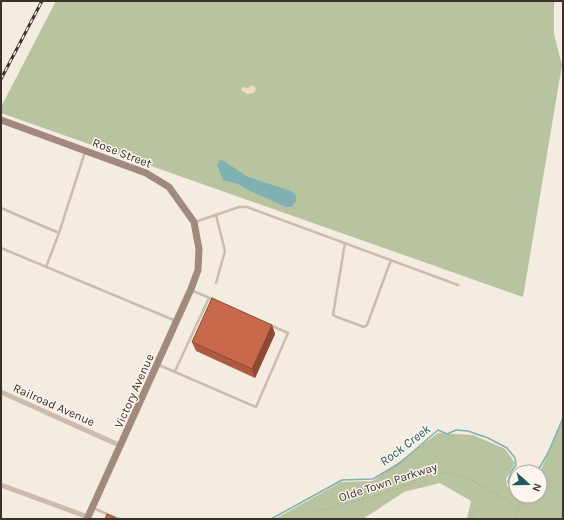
<svg xmlns="http://www.w3.org/2000/svg" width="564" height="520" viewBox="0 0 564 520" font-family="Karla,sans-serif">
<style>
.green{fill:#b8c4a0}
.sand{fill:#efdcb8}
.water{fill:#7fb0b2}
.lines{fill:none;stroke-linecap:round;stroke-linejoin:round}
.stream{stroke:#7fb0b2;stroke-width:1.5}
.path{stroke:#b9a596;stroke-width:1;stroke-dasharray:2 2;stroke-linecap:butt}
.lane{stroke:#cdbbac;stroke-width:2.5}
.street{stroke:#cdbbac;stroke-width:5}
.secondary{stroke:#a18a7d;stroke-width:7}
.rail-casing{stroke:#3b302b;stroke-width:3}
.rail{stroke:#fbf5ee;stroke-width:1.5;stroke-dasharray:4.5;stroke-linecap:butt}
.wall{fill:#ac5a40}
.shaded-wall{fill:#8c4a34}
.building{fill:#c8694b;stroke:#8c4a34}
.labels{text-anchor:middle;dominant-baseline:central;stroke-width:3;stroke-linejoin:round;paint-order:stroke}
.street-label{font-size:12px;fill:#3b302b;stroke:#fbf5ee}
.water-label{font-size:13px;font-style:italic;fill:#1f5a5e;stroke:#fbf5ee}
</style>
<rect width="100%" height="100%" fill="#f4ebe1"/>
<path class="green" d="M56,1h498v33l8,31 -39,232 -522,-184v-6z
M563,419v100h-96l4,-18 -31,-18 -36,9 -41,27h-88l66,-37 32,-1 65,-48 35,2 32,14 10,14 -9,16 1,7 9,6v4h24v-24z"/>
<path class="sand" d="M253,85l3,4 -2,4 -7,1 -6,-4 1,-3 6,1z"/>
<path class="water" d="M220,160l4,1 24,16 43,14 5,4v6l-4,6h-6l-36,-16 -12,-7 -15,-4 -6,-15z"/>
<g class="lines">
<path class="stream" d="M537,472l11,-19 15,-35
M271,519l71,-39 31,-1 27,-16 38,-33 9,4 9,-4 12,1 20,7 19,10 8,10 1,7 -5,7 -3,10 4,6 4,2"/>
<path class="path" d="M540,493l23,-26
M306,519l9,-7 50,-13 45,-15 11,-7 20,-5 17,3 15,6 46,26h5l13,-11
M475,519l-2,-4 2,-4 5,-1 12,9
M515,519l4,-12"/>
<path class="lane" d="M1,208l58,25 26,-81
M216,215l9,36 -9,32
M195,222l44,-15h8l211,78
M345,243l-12,72 4,2 27,10 3,-2 24,-65
M1,248l175,73
M46,267l13,-34
M191,290l23,10
M159,365l97,42 32,-74 -18,-8
M175,371l34,-73
M93,508l26,11"/>
<path class="street" d="M1,392l120,54
M1,485l87,32"/>
<path class="secondary" d="M1,120l145,53 23,14 25,35 5,27 -1,21 -7,19 -104,230"/>
<defs>
<path id="rail" d="M1,79l41,-78"/>
</defs>
<use href="#rail" class="rail-casing"/>
<use href="#rail" class="rail"/>
</g>
<path class="wall" d="M272,325l3,9 -20,44 -59,-27 -4,-9z"/>
<path class="shaded-wall" d="M272,325l3,9 -20,44 -3,-9z"/>
<path class="building" d="M212,298l60,27 -20,44 -60,-27z
M107,514l9,4v1h-11z"/>
<g class="labels">
<g class="street-label">
<text transform="translate(122 153) rotate(21)">Rose Street</text>
<text transform="translate(134 391) rotate(-66)">Victory Avenue</text>
<text transform="translate(54 405) rotate(24)">Railroad Avenue</text>
<text transform="translate(388 482) rotate(-18)">Olde Town Parkway</text>
</g>
<g class="water-label">
<text transform="translate(405 445) rotate(-37)">Rock Creek</text>
</g>
</g>
<rect width="564" height="520" fill="none" stroke="#3b302b" stroke-width="4"/>
<g transform="translate(528 484) rotate(111)"><circle r="19" fill="#fbf5ee" stroke="#aea6a0"/>
<path d="M0-3L7 15L0 10L-7 15Z" fill="#1f5a5e"/>
<text y="-6" font-size="11" font-weight="bold" text-anchor="middle" fill="#3b302b">N</text>
</g>
</svg>
